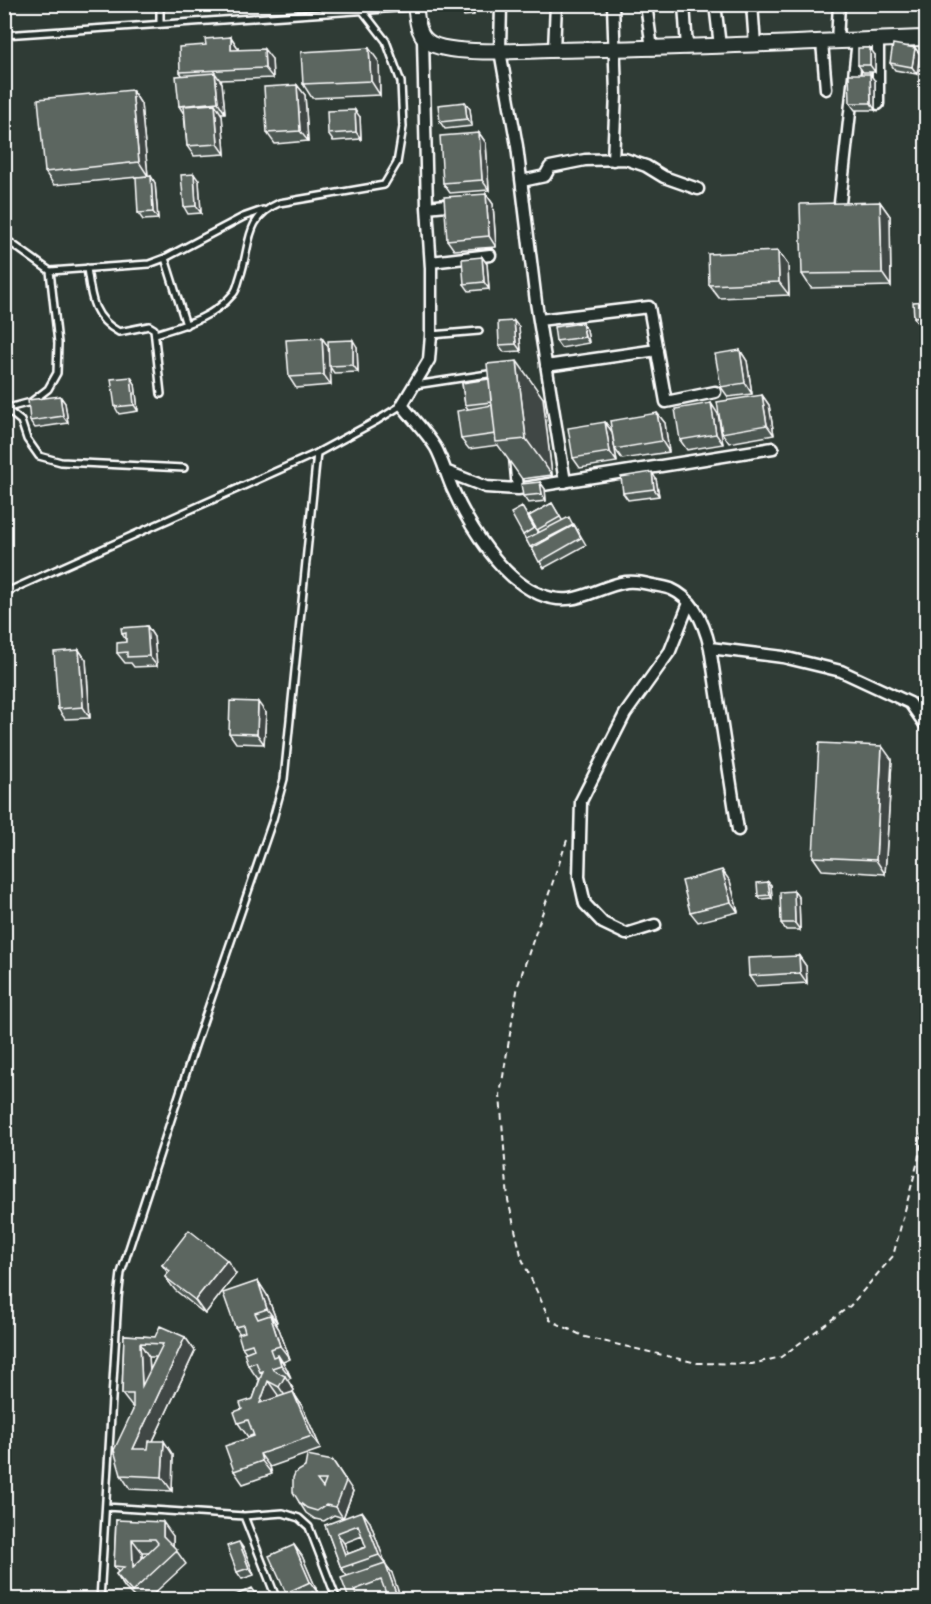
<svg xmlns="http://www.w3.org/2000/svg" width="931" height="1604" viewBox="0 0 931 1604" font-family="'Patrick Hand',sans-serif">
<style>
.lines{fill:none;stroke-linecap:round;stroke-linejoin:round}
.lane-casing{stroke:#fff;stroke-width:10}
.street-casing{stroke:#fff;stroke-width:15}
.secondary-casing{stroke:#fff;stroke-width:18}
.path{stroke:#fff;stroke-width:2;stroke-dasharray:6 4.5;stroke-linecap:butt}
.lane{stroke:#26332d;stroke-width:5}
.street{stroke:#26332d;stroke-width:10}
.secondary{stroke:#26332d;stroke-width:14}
.wall{fill:#4e5853;stroke:#fff;stroke-width:1.5;fill-rule:evenodd}
.shaded-wall{fill:#404744;stroke:#fff;stroke-width:1.5}
.building{fill:#5b6661;stroke:#fff;stroke-width:1.5;fill-rule:evenodd}
</style>
<rect width="100%" height="100%" fill="#2f3b35"/>
<filter id="ink" filterUnits="userSpaceOnUse"><feTurbulence type="fractalNoise" baseFrequency=".0167" numOctaves="2"/><feDisplacementMap in="SourceGraphic" scale="12" xChannelSelector="R" yChannelSelector="G"/><feConvolveMatrix kernelMatrix="1 2 1 2 8 2 1 2 1" color-interpolation-filters="sRGB"/></filter>
<g filter="url(#ink)">
<g class="lines">
<defs>
<path id="lane" d="M160,4v20
M4,35l410,-28
M4,238l46,33 8,72 -1,30 -9,16 -17,13 -27,7
M165,258l21,67
M87,268c4,28 5,50 32,64l30,-6 5,3 7,65
M50,271l99,-7 16,-6 78,-41 20,-7
M155,334c29,-9 58,-16 78,-40 4,-4 5,-11 7,-17 11,-32 4,-59 39,-74l105,-18 13,-22 6,-36 -2,-45 -15,-41 -24,-31
M431,335l48,-4
M415,385l73,-11
M6,409l15,12 6,18 12,17 22,6 123,6
M4,593l313,-140 61,-33 24,-15
M106,1507l138,9 39,-3 16,5 10,9 28,73
M244,1516l33,84
M100,1600l18,-302 3,-25 74,-227 78,-227 11,-40 33,-326"/>
<path id="street" d="M501,4l-1,47 17,95 19,156 29,180
M646,4l6,45
M684,4l3,44
M715,4l5,42
M752,4l3,41
M423,39l4,168 4,61v67l-2,25 -27,45c11,14 25,28 34,43 7,13 11,29 17,42 16,36 49,89 86,104 35,15 54,-6 87,-12 9,-1 19,1 27,3 6,1 13,2 18,4 23,10 34,37 39,59l28,182
M878,40v64
M822,42l4,47
M837,42l2,-38
M554,50l2,-46
M613,160l3,-66 -3,-90
M522,181l23,-5 5,-9 35,-7 40,-1 21,7 18,11 34,12
M427,207l29,-3
M839,212l19,-172
M431,262l59,-7
M539,320l110,-13 17,95 49,-10
M546,366l111,-16
M515,457l3,32
M445,471l41,16 32,2 255,-41
M710,648l73,9 58,14 69,32 16,23
M655,925l-29,9 -23,-11 -18,-19 -6,-27 2,-76 44,-87 45,-63 19,-48"/>
<path id="secondary" d="M415,4c2,15 2,33 17,40 21,11 91,7 117,6 126,-1 252,-8 377,-12"/>
</defs>
<use href="#lane" class="lane-casing"/>
<use href="#street" class="street-casing"/>
<use href="#secondary" class="secondary-casing"/>
<path class="path" d="M567,840l-49,145 -18,110 8,105 14,59 28,61 35,17 112,26 55,1 29,-7 69,-51 43,-50 25,-95 8,-52"/>
<use href="#lane" class="lane"/>
<use href="#street" class="street"/>
<use href="#secondary" class="secondary"/>
</g>
<path class="wall" d="M453,4h20l1,11 -10,1 -4,-7h-4z
M231,37l7,11v2l34,9 1,19 -52,2 1,3 3,30h-4l1,2 3,39 -31,2 -7,-10 -3,-32 -5,-8 3,-31 -2,-3 26,-27z
M915,48l5,6 -3,20 -22,-4 -5,-7z
M875,55v17h-12l-5,-7z
M379,62l1,33 -68,3 -9,-14z
M875,81v29h-20l-5,-7z
M297,85l8,10 3,46 -33,3 -8,-11z
M132,90l9,14 7,72 -94,9 -9,-13z
M465,102l5,7 2,17 -27,3 -5,-7z
M360,117l1,22 -28,2 -5,-7z
M479,133l7,10 3,47 -39,3 -7,-10z
M151,176l4,7 3,36 -15,1 -5,-7z
M199,181l2,32 -13,1 -4,-7z
M486,194l7,10 3,43 -42,3 -7,-10z
M880,202l10,14 1,70 -80,2 -9,-14z
M778,251l10,14 1,30 -70,3 -10,-13z
M482,257l5,7 2,25 -20,2 -5,-7z
M927,301v22l-9,1 -4,-7z
M519,327l2,24 -17,1 -5,-7z
M587,330l2,13 -28,5 -5,-7z
M322,338l6,9h29l1,25 -24,1 -4,-6 1,18 -35,3 -7,-11z
M740,350l7,11 5,33 -24,3 -7,-10z
M131,377l4,7 3,27 -19,3 -4,-7z
M462,383l81,15 9,77 -30,4 -24,-34 -29,4 -8,-10 7,-30 -3,-4z
M762,395l7,10 5,30 -45,8 -7,-10z
M60,396l5,7 3,20 -33,5 -5,-7z
M711,403l12,41 -36,6 -7,-10z
M657,413l8,10 4,29 -47,7 -7,-10z
M4,414l5,27h-5z
M605,422l7,10 5,30 -37,6 -7,-10z
M656,479l3,17 -31,4 -5,-7z
M540,482l5,7 1,12 -18,2 -5,-7z
M552,503l10,17 12,4 12,21 -42,23 -21,-33 -1,-28 16,26 1,-1 -10,-16z
M147,626l7,11 3,29 -23,1 -3,-4h-6l-8,-10 9,-11v-2l-4,-6z
M79,650l7,10 4,58 -25,1 -7,-10z
M266,713l-2,31 -28,-1 -7,-10z
M892,760l-7,114 -63,-4 -9,-13z
M730,881l8,31 -40,10 -8,-10z
M768,882l3,3 1,13 -11,1 -3,-3z
M799,898l1,32h-14l-5,-7z
M799,956l7,10 1,17 -51,3 -7,-10z
M162,1265l74,9 -31,40 -30,-24 -10,-13 3,-4z
M258,1281l9,14 10,27 -2,1 4,6 11,30 -7,3 4,7 4,9 -4,2 7,10 -1,2 9,14 19,43 -51,18 2,7 -29,10 -9,-13 20,-35 -1,-1 -5,2 -10,-14 4,-14 11,-10 7,-21 -2,1 -10,-14 -2,-13 -4,-5 -2,-13 -5,-7z
M124,1335l31,2h30l10,14 -42,90 20,14 -1,36 -42,-2 -9,-14 12,-65v-2l-11,-14zM149,1357h7l-6,14z
M305,1467l48,24 -10,27 -9,-3 -10,6 -9,-2 -9,-6 -7,-11z
M116,1520l57,16v10l13,18 -38,35h-12l-11,-11 -9,-14 2,-2 -4,-6zM142,1552h7l-7,7z
M370,1522l16,43 6,8 -5,23 -1,-4 -21,7h-16l-2,-23 -6,-8 -16,-43zM362,1536l4,11 -18,7 -4,-11z
M294,1545l8,11 16,37 -3,1 4,5h-29l-4,-6z
M244,1549l10,26 -12,4 -5,-7z"/>
<path class="shaded-wall" d="M467,4h6l1,11z
M231,37l7,11 1,13 -8,-11z
M369,48l10,14 1,33 -9,-14z
M870,48l5,7v17l-5,-7z
M915,48l5,6 -3,20 -5,-7z
M264,49l8,10 1,19 -8,-10z
M215,73l7,10 3,30 -7,-11z
M870,74l5,7v29l-4,-7z
M297,85l8,10 3,46 -8,-10z
M132,90l9,14 7,72 -9,-14z
M465,102l5,7 2,17 -5,-7z
M215,104l7,11 3,39 -7,-10z
M355,110l5,7 1,22 -5,-7z
M479,133l7,10 3,47 -7,-10z
M194,174l5,7 2,32 -5,-7z
M151,176l4,7 3,36 -5,-7z
M486,194l7,10 3,43 -7,-11z
M880,202l10,14 1,70 -9,-13z
M778,251l10,14 1,30 -10,-13z
M482,257l5,7 2,25 -5,-7z
M514,321l5,6 2,24 -5,-7z
M582,323l5,7 2,13 -4,-6z
M322,338l7,10 2,37 -7,-10z
M353,340l4,7 1,25 -5,-7z
M740,350l7,11 5,33 -7,-11z
M517,361l26,37 9,77 -26,-36z
M131,377l4,7 3,27 -4,-6z
M762,395l7,10 5,30 -7,-10z
M60,396l5,7 3,20 -5,-7z
M711,403l7,11 5,30 -7,-10z
M657,413l8,10 4,29 -7,-11z
M4,414l1,1 4,26 -5,-8z
M605,422l7,10 5,30 -7,-10z
M652,472l4,7 3,17 -5,-7z
M540,482l5,7 1,12 -4,-7z
M147,626l7,11 3,29 -8,-10z
M79,650l7,10 4,58 -7,-11z
M258,702l8,11 -2,31 -7,-10z
M882,746l10,14 -7,114 -9,-14z
M722,870l8,11 8,31 -7,-10z
M768,882l3,3 1,13 -2,-3z
M794,891l5,7 1,32 -5,-7z
M799,956l7,10 1,17 -7,-10z
M227,1260l9,14 -31,40 -10,-14z
M258,1281l9,14 10,27 -10,-13z
M270,1315l9,14 11,30 -10,-13z
M185,1337l10,14 -52,111 -10,-13z
M140,1343l9,14 3,43 -10,-14z
M278,1355l9,14 4,9 -10,-13z
M272,1368l10,13 3,-5 9,14 -6,10 -9,-13z
M268,1381l10,14 -8,21 -10,-13z
M293,1392l9,14 19,43 -9,-13z
M164,1441l9,14 -1,36 -10,-14z
M260,1454l10,13 2,7 -10,-13z
M333,1461l20,30 -10,27 -7,-11z
M362,1511l8,11 16,43 6,8 9,26h-3l-13,-36 -6,-8z
M163,1522l10,14v13l-10,-13z
M337,1533l7,10 9,23 -8,-11z
M132,1539l10,13v29l-9,-14z
M239,1542l5,7 10,26 -5,-7z
M294,1545l8,11 16,37 -8,-11z
M252,1588l8,11h-3z"/>
<path class="building" d="M231,37v13l33,-1 1,19 -85,4 -1,-25 27,-2 -1,-6z
M893,44l22,4 -3,19 -22,-4z
M369,48l2,33 -68,3 -2,-32z
M858,48h12v17h-12z
M215,73l3,29 -39,4 -3,-30z
M849,74h21l1,29h-21z
M297,85l3,46 -33,2 -3,-46z
M132,90l7,72 -94,10 -7,-73z
M465,102l2,17 -27,3 -2,-17z
M215,104l3,40 -31,2 -3,-40z
M355,110l1,22 -28,2 -1,-23z
M479,133l3,47 -39,3 -3,-47z
M194,174l2,32 -12,1 -3,-32z
M151,176l2,36 -15,1 -2,-36z
M486,194l3,42 -42,4 -3,-43z
M880,202l2,71 -80,1 -2,-70z
M778,251l1,31 -70,3 -1,-31z
M482,257l2,25 -20,2 -2,-25z
M927,301v15l-13,1 -1,-15z
M514,321l2,23 -17,1 -1,-23z
M582,323l3,14 -29,4 -2,-14z
M322,338l2,37 -35,2 -3,-37z
M353,340v25l-24,1 -1,-25z
M740,350l5,33 -24,4 -6,-33z
M517,361l9,78 -30,3 -9,-78z
M131,377l3,28 -19,2 -4,-28z
M489,379l2,23 -26,3 -3,-22z
M762,395l5,30 -45,8 -5,-31z
M60,396l3,20 -33,5 -2,-21z
M711,403l5,31 -36,6 -5,-31z
M492,405l3,29 -34,5 -4,-28z
M657,413l5,28 -47,8 -5,-28z
M605,422l5,30 -37,6 -5,-30z
M652,472l2,17 -31,4 -2,-16z
M540,482l2,12 -19,2 -2,-12z
M552,503l8,14 -23,13 -8,-14z
M522,507l12,21 -11,7 -12,-22z
M569,517l4,8 -43,22 -4,-8z
M574,525l7,13 -42,24 -7,-14z
M147,626l2,30 -22,1v-5l-10,1v-10l9,-1v-9l-4,1 -1,-6z
M79,650l4,57 -25,2 -4,-57z
M230,701l28,1 -1,32 -28,-1z
M819,743l63,3 -6,114 -63,-3z
M722,870l9,32 -41,10 -8,-31z
M768,882l2,13 -12,1 -1,-13z
M794,891l1,32h-14l-1,-31z
M799,956l1,17 -51,3 -1,-18z
M189,1230l38,30 -32,40 -30,-23 5,-6 -8,-6z
M258,1281l9,28 -12,4 3,6 12,-4 10,31 -10,3 3,8 5,-2 3,10 -9,3 1,2 12,6 -6,11 -11,-6 -8,22 33,-11 19,44 -52,18 2,7 -28,10 -9,-25 29,-10 -6,-16 -10,3 -4,-11 8,-3 -2,-6 13,-4 10,-28 -3,1 -4,-10 -8,3 -4,-12 10,-4 -2,-5 -10,3 -4,-13 7,-2 -2,-7 -8,2 -12,-34z
M160,1326l25,11 -52,112h15l1,-8h15l-2,36 -41,-2 -7,-25 19,-40v-16h-11l2,-59 31,2zM140,1343l23,1 -21,42z
M307,1456l26,5 13,20 -10,26 -10,-2 -9,6 -10,-3 -8,-6 -6,-10v-14l2,-5 10,-6zM317,1480h9l-3,8z
M362,1511l17,44 -38,13 -16,-43zM358,1525l8,22 -21,8 -8,-22z
M116,1520l47,2v14l14,14 -45,42 -16,-18 8,-7 -10,-1zM132,1539h23l3,4 -25,24z
M239,1542l10,26 -12,4 -10,-26z
M294,1545l16,37 -24,11 -17,-37z
M385,1563l13,36h-19l8,-3 -6,-16 -27,10 4,9h-9l-8,-21z
M252,1588l5,11h-28v-1z
M313,1592l3,7h-23z"/>
</g>
<rect width="931" height="1604" fill="none" stroke="#26332d" stroke-width="24"/>
<rect x="12" y="12" width="907" height="1580" fill="none" stroke="#fff" stroke-width="2" filter="url(#ink)"/>
</svg>
